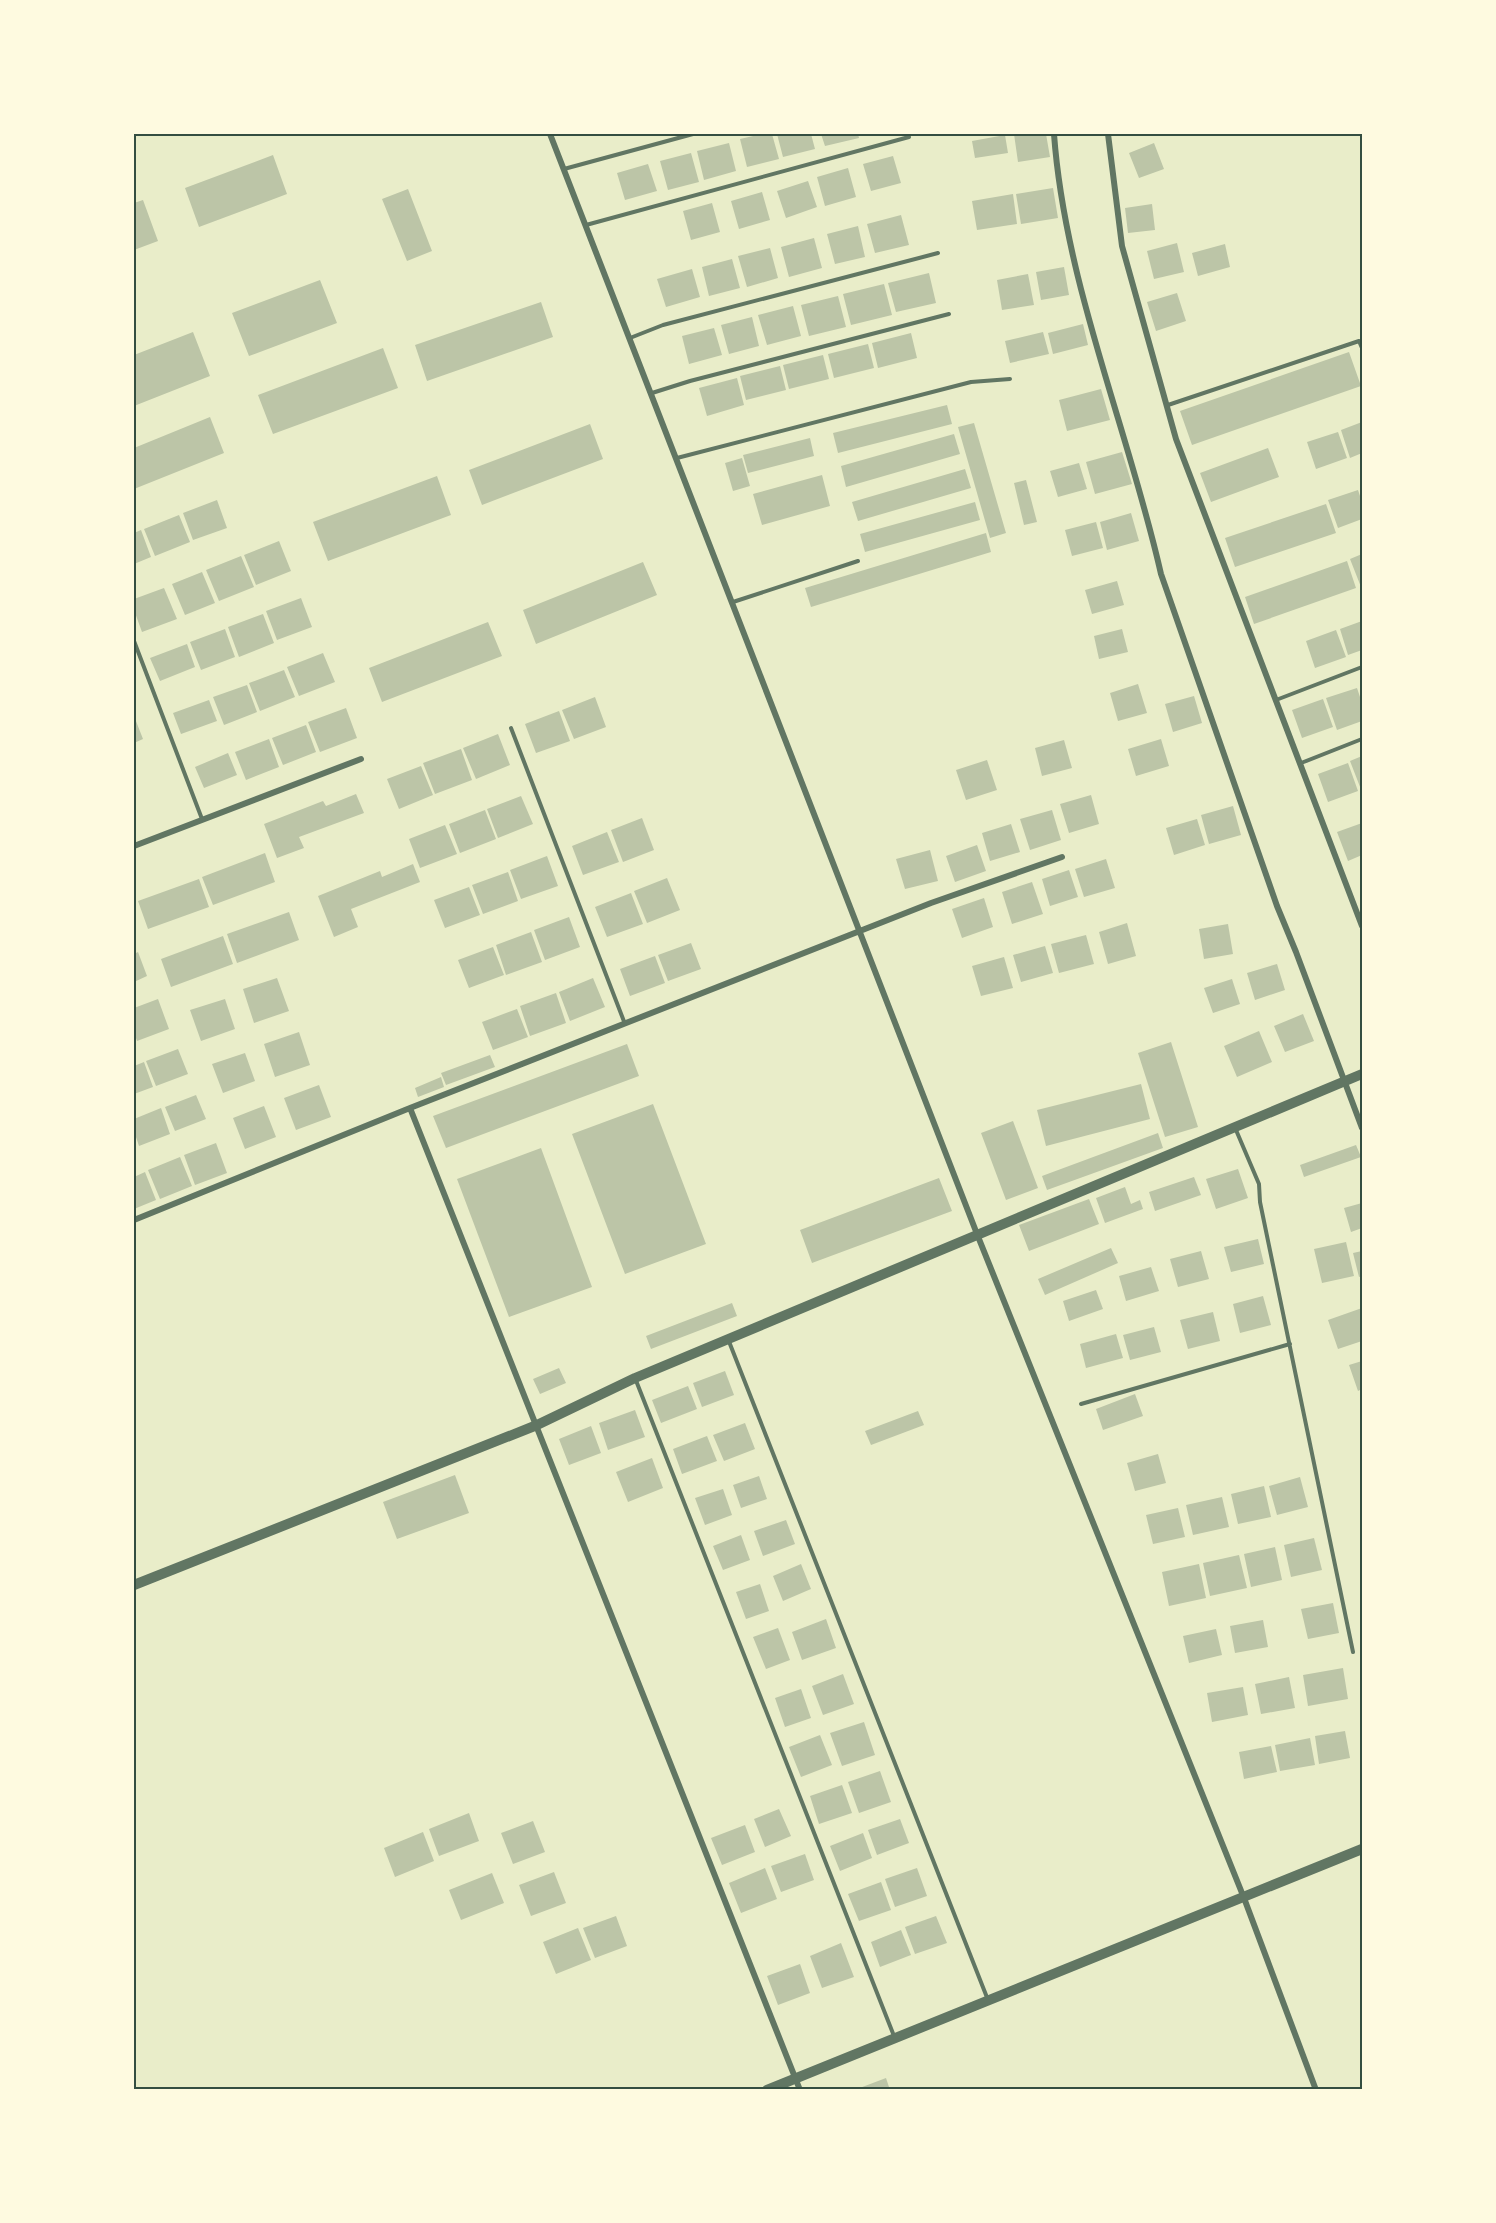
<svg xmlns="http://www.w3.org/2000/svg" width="1496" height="2223" viewBox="0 0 1496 2223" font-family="Manrope,sans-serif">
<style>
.building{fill:#bcc5a7}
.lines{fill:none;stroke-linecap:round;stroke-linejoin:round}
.service{stroke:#617663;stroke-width:4}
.minor{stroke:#617663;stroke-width:6}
.tertiary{stroke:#617663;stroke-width:10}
.neatline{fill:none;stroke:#344e41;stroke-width:2}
</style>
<rect width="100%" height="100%" fill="#e9edc9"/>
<path class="building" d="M762,134h10l7,25 -32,8 -7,-28z
M777,134h34l4,15 -32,8z
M821,134h37l1,4 -34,8z
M1014,134h32l4,23 -32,5z
M1005,135l3,18 -33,5 -3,-17z
M729,143l7,28 -32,9 -7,-29z
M1154,143l10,26 -25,9 -10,-25z
M691,153l8,29 -31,8 -8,-29z
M273,155l14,39 -88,33 -14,-39z
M893,156l8,27 -30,8 -8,-27z
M648,164l9,27 -32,9 -8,-27z
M848,168l8,29 -31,9 -8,-29z
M808,181l9,26 -31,11 -9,-27z
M1053,188l5,30 -37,6 -5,-30z
M408,189l24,62 -25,10 -25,-62z
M762,192l8,28 -31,9 -8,-28z
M1013,194l4,30 -40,6 -5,-29z
M143,200l15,41 -24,9v-47z
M712,203l8,29 -29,8 -8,-29z
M1152,204l3,26 -27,3 -3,-25z
M901,215l8,30 -34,8 -8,-29z
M858,226l7,31 -30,7 -8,-30z
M814,238l8,30 -33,9 -8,-30z
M1177,243l7,29 -30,7 -7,-28z
M1225,244l5,23 -32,9 -6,-23z
M770,248l8,30 -31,9 -9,-31z
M732,259l8,29 -31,8 -7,-29z
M1064,267l5,28 -28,5 -5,-28z
M692,269l8,28 -34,10 -9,-28z
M929,273l7,30 -40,9 -8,-29z
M1028,274l6,31 -32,5 -5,-30z
M320,280l17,43 -88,33 -17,-43z
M884,284l8,31 -41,10 -8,-31z
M1177,293l9,28 -30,10 -9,-29z
M838,296l8,31 -37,9 -8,-31z
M541,302l12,35 -126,44 -12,-36z
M793,306l8,30 -34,9 -9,-30z
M752,317l7,29 -30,8 -8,-29z
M1083,324l5,21 -35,9 -5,-21z
M714,328l8,27 -33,9 -7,-28z
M193,332l17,44 -76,30v-51z
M1043,332l6,22 -39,9 -5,-22z
M911,333l6,25 -39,10 -6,-25z
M868,344l6,24 -40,10 -6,-24z
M383,348l15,40 -125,46 -15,-39z
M1349,352l12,34 -169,59 -12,-34z
M823,355l6,24 -40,10 -6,-24z
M780,366l6,24 -40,10 -6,-24z
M737,378l7,27 -37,11 -8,-28z
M1101,389l9,31 -43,11 -8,-31z
M947,405l5,19 -114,29 -5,-20z
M210,417l14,36 -90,36v-41z
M1362,422v31l-12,5 -9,-28z
M974,423l32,110 -16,5 -32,-111z
M590,424l13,35 -121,46 -13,-35z
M1338,432l9,26 -31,11 -9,-27z
M954,434l6,20 -114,33 -5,-21z
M810,438l4,18 -66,17 -5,-18z
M1268,448l11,29 -68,25 -11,-29z
M1122,452l10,32 -37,10 -9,-32z
M742,458l8,28 -17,5 -8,-28z
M1079,463l8,26 -29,8 -8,-26z
M965,469l6,19 -113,33 -6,-19z
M822,475l8,31 -68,19 -9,-31z
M437,476l14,39 -123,46 -15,-39z
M1026,480l11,42 -13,3 -10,-42z
M1358,490l4,12v17l-24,9 -10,-28z
M217,500l10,28 -34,12 -10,-27z
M975,502l5,18 -115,32 -5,-18z
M1326,504l10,29 -101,34 -10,-29z
M1131,513l8,28 -32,9 -7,-28z
M179,515l11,27 -35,14 -11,-27z
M1096,522l7,26 -31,8 -7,-26z
M141,530l10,27 -17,7v-31z
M986,533l5,19 -180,55 -6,-19z
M279,541l12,30 -35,14 -12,-30z
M1362,554v32l-1,1 -11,-28z
M241,556l13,31 -35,14 -13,-31z
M1347,561l9,27 -102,36 -9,-27z
M643,562l14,33 -121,49 -13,-34z
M202,572l13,31 -30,12 -13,-31z
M1117,581l7,24 -32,9 -7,-24z
M164,588l13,31 -35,13 -8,-22v-11z
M301,598l11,29 -35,13 -11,-29z
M263,614l11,29 -35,14 -11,-30z
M1362,621v29l-14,5 -8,-26z
M488,622l14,34 -120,46 -13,-34z
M225,629l10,28 -34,13 -11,-28z
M1122,629l6,23 -29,7 -5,-23z
M1336,630l10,27 -31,11 -9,-27z
M187,644l8,23 -35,14 -10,-23z
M323,653l12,29 -36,14 -12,-29z
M284,670l11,27 -35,14 -11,-28z
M1138,684l9,29 -29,8 -8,-28z
M247,685l10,27 -33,13 -11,-28z
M1357,688l5,15v18l-25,9 -11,-32z
M1194,696l8,27 -29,9 -8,-28z
M595,697l11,30 -32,12 -12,-29z
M1323,699l10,28 -31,11 -10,-28z
M209,700l8,21 -36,13 -8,-21z
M346,708l11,30 -37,14 -12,-30z
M559,711l11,30 -34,12 -11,-29z
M134,716l9,23 -9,4z
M306,725l10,27 -33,13 -11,-27z
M498,734l12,31 -34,14 -13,-31z
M269,739l10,28 -33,13 -11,-28z
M1161,739l8,27 -33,10 -8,-27z
M1064,740l8,28 -30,8 -7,-28z
M461,749l11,31 -37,14 -12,-31z
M228,753l9,22 -33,13 -9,-21z
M1362,756v36l-12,-31z
M987,760l10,30 -31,10 -10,-30z
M1348,763l10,28 -30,11 -10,-28z
M421,766l12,29 -34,14 -12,-30z
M356,794l8,19 -65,24 5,11 -27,10 -13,-34 59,-23 3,5z
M1091,795l8,29 -30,9 -9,-29z
M521,796l12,28 -35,14 -11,-29z
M1233,806l8,29 -32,9 -8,-29z
M485,810l11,29 -36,14 -11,-29z
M1052,810l9,30 -31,10 -10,-31z
M642,818l12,32 -31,12 -12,-32z
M1197,819l8,26 -31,10 -8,-27z
M1362,823v32l-14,6 -11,-29z
M1011,824l9,28 -30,9 -8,-28z
M445,825l12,29 -37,14 -11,-29z
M607,832l12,30 -36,13 -11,-29z
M977,845l9,26 -31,11 -9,-26z
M930,850l8,31 -33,8 -9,-30z
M265,853l10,29 -62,23 -11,-28z
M547,856l11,30 -37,13 -11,-29z
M1106,859l9,29 -31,9 -9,-28z
M413,864l7,18 -69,27 7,18 -24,10 -16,-41 62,-25 2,6z
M1069,870l9,27 -28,9 -8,-27z
M508,872l10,29 -35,13 -11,-29z
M667,878l13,32 -33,13 -13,-32z
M199,879l10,28 -61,22 -10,-28z
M1032,882l11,32 -31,10 -10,-32z
M469,887l11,28 -35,13 -11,-28z
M631,893l12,31 -36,13 -12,-30z
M984,898l9,29 -31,11 -10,-29z
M289,912l10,28 -62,23 -10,-29z
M569,917l11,30 -35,13 -11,-30z
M1127,923l9,33 -28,8 -9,-32z
M1228,924l5,30 -29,5 -5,-30z
M531,932l11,30 -36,13 -10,-30z
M1086,935l8,29 -35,9 -8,-29z
M223,936l10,28 -62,23 -10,-28z
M691,943l10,26 -33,12 -10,-26z
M1045,946l8,27 -32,9 -8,-27z
M493,947l11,28 -35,13 -11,-28z
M138,952l9,24 -13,6v-28z
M655,956l10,27 -35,13 -10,-27z
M1004,957l9,31 -32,8 -9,-30z
M1277,964l8,26 -30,10 -8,-27z
M277,978l12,33 -35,12 -11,-34z
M593,978l12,29 -35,14 -11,-29z
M1232,979l8,25 -27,9 -9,-25z
M556,993l10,30 -36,13 -10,-30z
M158,999l11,30 -32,12 -3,-9v-24z
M225,999l10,30 -34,12 -11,-31z
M517,1009l11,28 -35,13 -11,-28z
M1303,1014l11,27 -29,11 -11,-26z
M1259,1031l13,31 -35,15 -13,-31z
M299,1032l11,33 -35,12 -11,-33z
M1171,1042l27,85 -33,10 -27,-84z
M627,1044l12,32 -193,72 -13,-32z
M178,1049l10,25 -32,12 -10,-25z
M245,1053l10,28 -32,12 -11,-29z
M490,1055l5,12 -49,18 -5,-12z
M144,1062l9,25 -19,7v-28z
M441,1077l3,10 -26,10 -3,-9z
M1141,1084l9,35 -104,27 -9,-36z
M319,1085l12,32 -35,13 -12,-32z
M196,1095l10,24 -31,12 -10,-24z
M653,1104l53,140 -81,30 -53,-140z
M264,1106l12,31 -31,12 -12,-31z
M161,1108l9,26 -31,12 -5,-15v-12z
M1013,1121l25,67 -32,12 -25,-67z
M1158,1133l5,15 -116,42 -5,-14z
M216,1143l11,30 -32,12 -11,-30z
M1356,1145l5,12 -57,20 -4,-12z
M541,1148l51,139 -83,30 -52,-138z
M180,1157l12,29 -32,13 -12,-29z
M1238,1169l10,29 -32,11 -10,-30z
M145,1172l11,28 -22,9v-32z
M1194,1177l7,18 -46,16 -6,-19z
M939,1178l13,33 -140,52 -12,-33z
M1125,1187l6,17 9,-4 3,9 -38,14 -9,-25z
M1089,1199l10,25 -70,27 -10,-26z
M1362,1203v25l-11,4 -7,-24z
M1258,1239l6,25 -33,8 -7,-25z
M1346,1242l8,34 -32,7 -8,-34z
M1111,1248l7,15 -73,32 -7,-16z
M1201,1251l8,28 -31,8 -8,-28z
M1362,1251v25l-3,1 -6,-24z
M1151,1267l8,24 -33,10 -7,-25z
M1096,1290l7,19 -34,12 -6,-20z
M1263,1296l8,29 -31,8 -7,-29z
M732,1303l5,13 -86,33 -5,-13z
M1362,1308v33l-24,8 -10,-29z
M1213,1312l7,29 -32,8 -8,-29z
M1154,1327l7,25 -31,8 -7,-25z
M1116,1334l7,24 -37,10 -6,-24z
M1362,1361v28l-4,2 -9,-26z
M559,1368l7,15 -26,11 -7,-15z
M725,1371l9,24 -32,12 -9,-24z
M688,1386l9,23 -36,14 -9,-23z
M1135,1394l8,22 -40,14 -7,-21z
M635,1410l10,27 -37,13 -9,-27z
M918,1411l6,14 -53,20 -6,-14z
M745,1423l10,26 -31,12 -11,-26z
M591,1426l10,27 -32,12 -10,-26z
M707,1436l10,25 -35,13 -9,-25z
M1158,1454l8,29 -31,8 -8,-28z
M652,1458l11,30 -35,14 -12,-30z
M455,1475l14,38 -72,26 -14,-37z
M759,1476l8,23 -26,9 -8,-23z
M1300,1477l8,30 -31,8 -8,-29z
M1264,1486l7,31 -33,7 -7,-30z
M723,1489l9,26 -27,10 -10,-27z
M1222,1497l7,30 -36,8 -7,-30z
M1178,1508l7,29 -32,7 -7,-29z
M786,1520l9,24 -32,12 -9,-25z
M741,1535l9,25 -27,10 -10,-24z
M1314,1538l8,32 -31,7 -7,-32z
M1275,1547l7,33 -31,7 -7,-33z
M1239,1555l8,33 -37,8 -7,-33z
M801,1564l10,25 -28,12 -10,-25z
M1199,1564l7,34 -37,8 -7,-34z
M760,1584l9,27 -23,8 -10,-27z
M1333,1603l6,30 -31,6 -7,-30z
M826,1619l10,29 -34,12 -10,-28z
M1263,1620l5,27 -33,6 -5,-27z
M778,1628l12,32 -24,9 -13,-32z
M1216,1629l6,26 -33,8 -6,-27z
M1343,1668l5,31 -40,7 -5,-31z
M843,1674l11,30 -31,11 -11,-29z
M1289,1677l6,31 -34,6 -6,-30z
M1243,1687l5,28 -36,7 -5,-29z
M801,1689l10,29 -26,9 -10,-29z
M864,1722l11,33 -33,11 -12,-33z
M1345,1731l5,27 -31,6 -4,-28z
M820,1735l12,30 -31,12 -12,-30z
M1310,1738l5,27 -35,6 -5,-26z
M1271,1746l6,26 -33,7 -5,-27z
M880,1771l11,31 -32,11 -11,-31z
M842,1785l10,28 -33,11 -9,-28z
M779,1809l12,27 -26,11 -11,-28z
M469,1813l10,28 -40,15 -10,-27z
M900,1819l9,24 -32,12 -9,-25z
M533,1821l12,31 -32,12 -12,-31z
M745,1825l10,27 -33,13 -11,-27z
M423,1832l11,29 -39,16 -11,-29z
M863,1833l9,25 -32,13 -10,-25z
M805,1854l9,26 -33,12 -10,-26z
M765,1868l12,31 -36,14 -12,-30z
M917,1868l10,28 -32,11 -10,-28z
M554,1872l12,31 -35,13 -12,-31z
M492,1873l12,30 -43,17 -12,-30z
M881,1882l10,28 -32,11 -11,-27z
M616,1916l11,30 -32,12 -12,-30z
M936,1916l11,27 -32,11 -10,-27z
M578,1928l13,32 -35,14 -13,-32z
M901,1930l10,25 -31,12 -9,-25z
M841,1943l13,34 -32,11 -12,-32z
M800,1964l10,29 -32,12 -11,-29z
M886,2078l4,12h-33v-1z"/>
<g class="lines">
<path class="service" d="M564,169l129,-35
M586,225l323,-88
M630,338l33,-13 275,-72
M652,393l38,-12 259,-67
M1168,405l191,-64 3,7
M677,458l294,-76 39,-3
M733,602l125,-41
M134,641l68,178
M1276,700l86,-33
M511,728l114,296
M1301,763l61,-24
M1236,1130l23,54 1,18 93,450
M728,1339l260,661
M635,1378l259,658
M1081,1404l209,-60"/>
<path class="minor" d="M550,134l427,1100 267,664 72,192
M1054,134c11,150 74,294 107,440l116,332 19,46 66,176
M1108,134l14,112 54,193 186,487
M134,846l227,-87
M410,1108l390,982
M134,1220l276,-112 521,-205 131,-46"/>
<path class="tertiary" d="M134,1585l403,-160 98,-47 727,-304
M767,2090l595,-241"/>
</g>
<rect width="1496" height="2223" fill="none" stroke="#fefae0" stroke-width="270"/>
<rect x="135" y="135" width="1226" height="1953" class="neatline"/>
</svg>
